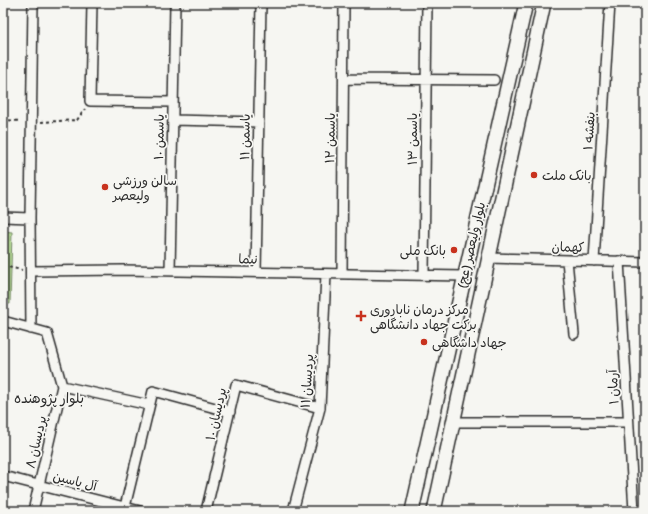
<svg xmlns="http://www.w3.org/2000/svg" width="648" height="514" viewBox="0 0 648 514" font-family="Itim,'Playpen Sans Arabic',sans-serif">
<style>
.green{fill:#b6db96;stroke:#708360}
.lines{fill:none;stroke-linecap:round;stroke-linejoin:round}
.street-casing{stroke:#2b2b2b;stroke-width:12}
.secondary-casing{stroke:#2b2b2b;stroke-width:16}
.path{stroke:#2b2b2b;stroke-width:2;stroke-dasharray:3 3;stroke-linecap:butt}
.street{stroke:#f6f6f2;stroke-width:9}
.secondary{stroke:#f6f6f2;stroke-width:13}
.poi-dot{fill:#c8321e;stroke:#f6f6f2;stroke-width:1.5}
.labels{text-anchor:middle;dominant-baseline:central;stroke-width:3.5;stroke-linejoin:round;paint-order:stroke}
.street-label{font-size:13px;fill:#2b2b2b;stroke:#f6f6f2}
.poi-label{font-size:13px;fill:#2b2b2b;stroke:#f6f6f2;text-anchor:start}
.neighbourhood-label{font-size:14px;fill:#2b2b2b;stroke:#f6f6f2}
</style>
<rect width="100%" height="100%" fill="#f6f6f2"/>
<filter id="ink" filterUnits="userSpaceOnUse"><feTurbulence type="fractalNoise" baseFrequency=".025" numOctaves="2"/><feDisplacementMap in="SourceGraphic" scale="8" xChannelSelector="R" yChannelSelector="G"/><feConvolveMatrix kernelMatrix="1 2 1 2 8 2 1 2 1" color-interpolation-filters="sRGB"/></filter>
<g filter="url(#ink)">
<path class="green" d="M3,231l9,1 -2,72 -7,-1z"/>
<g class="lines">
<defs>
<path id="street" d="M92,3l-2,98 83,1
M344,79l150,1
M173,120l86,2
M3,217l27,1
M489,258l156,4
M567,260l7,74
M594,261l16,-258
M619,261l15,250
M32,271l91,-1 341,6
M170,271l5,-268
M256,272l5,-269
M342,274l2,-271
M424,275l3,-272
M3,321l44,12 15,53 -29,125
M31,329l-1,-111 3,-215
M62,386l87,19
M454,422h174
M3,476l137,35
M124,511l29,-120 77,21
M206,511l30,-126 84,23
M293,511l27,-103 6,-134"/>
<path id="secondary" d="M412,511l114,-508
M434,511l110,-508"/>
</defs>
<use href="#street" class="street-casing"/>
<use href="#secondary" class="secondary-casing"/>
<path class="path" d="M3,120l18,1
M41,122l36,-2 8,-11
M3,266l19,4"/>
<use href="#street" class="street"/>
<use href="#secondary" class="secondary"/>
</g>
</g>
<g class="poi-dot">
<circle cx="534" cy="175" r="4"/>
<circle cx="105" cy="187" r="4"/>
<circle cx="454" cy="250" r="4"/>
<path d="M359 310h4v4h4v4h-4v4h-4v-4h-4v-4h4z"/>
<circle cx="424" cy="342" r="4"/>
</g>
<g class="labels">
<g class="street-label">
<text transform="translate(589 131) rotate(-86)">بنفشه ۱</text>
<text transform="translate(159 137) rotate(-89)">یاسمن ۱۰</text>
<text transform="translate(245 137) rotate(-89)">یاسمن ۱۱</text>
<text transform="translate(330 138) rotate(-89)">یاسمن ۱۲</text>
<text transform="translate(412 139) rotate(-90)">یاسمن ۱۳</text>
<text transform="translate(471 245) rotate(-77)">بلوار ولیعصر (عج)</text>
<text transform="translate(568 247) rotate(1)">کهمان</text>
<text transform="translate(248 259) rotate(1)">نیما</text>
<text transform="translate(307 381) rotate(-86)">پردیسان ۱۱</text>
<text transform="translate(613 387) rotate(-93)">آرمان ۱</text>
<text transform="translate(216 414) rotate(-77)">پردیسان ۱۰</text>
<text transform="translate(36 442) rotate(-77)">پردیسان ۸</text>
<text transform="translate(75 481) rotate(14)">آل یاسین</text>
</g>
<g class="poi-label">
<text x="542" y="175">بانک ملت</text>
<text x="113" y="180">سالن ورزشی<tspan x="113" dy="15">ولیعصر</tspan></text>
<text x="446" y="250" text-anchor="end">بانک ملی</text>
<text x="370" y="309">مرکز درمان ناباروری<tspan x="370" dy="15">برکت جهاد دانشگاهی</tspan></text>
<text x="432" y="342">جهاد داشگاهی</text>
</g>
<g class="neighbourhood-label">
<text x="49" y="398">بلوار پژوهنده</text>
</g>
</g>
<rect width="648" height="514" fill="none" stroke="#f6f6f2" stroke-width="16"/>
<rect x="8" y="8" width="632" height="498" fill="none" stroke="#2b2b2b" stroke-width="1.5" filter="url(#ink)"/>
</svg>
